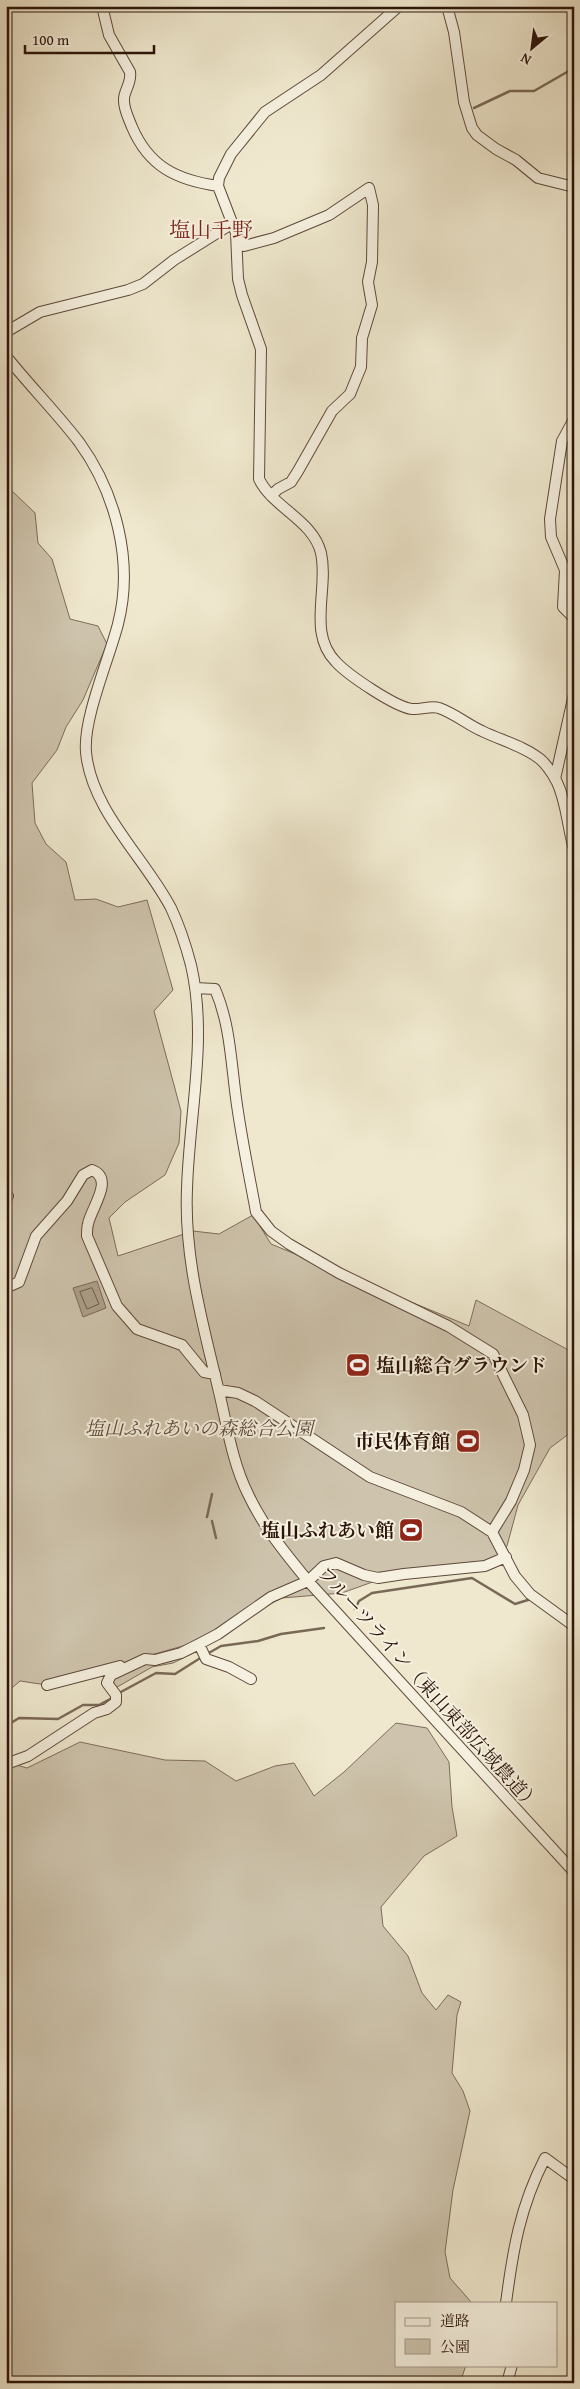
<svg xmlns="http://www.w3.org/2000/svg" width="580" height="2389" viewBox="0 0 580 2389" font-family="'Gentium Book Plus','Noto Serif JP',serif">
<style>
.green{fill:#cec4ad;stroke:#7e6c5c}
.water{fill:#ada08b;stroke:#7a6857}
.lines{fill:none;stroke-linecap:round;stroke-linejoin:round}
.shore{stroke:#6d5a4a;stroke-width:1}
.stream{stroke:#7a6857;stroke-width:2.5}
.minor-casing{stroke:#5e493b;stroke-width:12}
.minor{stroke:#f5f0df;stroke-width:10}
.labels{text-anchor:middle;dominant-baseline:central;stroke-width:4;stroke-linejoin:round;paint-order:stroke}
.poi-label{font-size:19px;font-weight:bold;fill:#2d140a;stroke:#f5f0df;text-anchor:end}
.park-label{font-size:19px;font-style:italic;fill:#5d493b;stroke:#f5f0df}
.street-label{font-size:19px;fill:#2d140a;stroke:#f5f0df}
.quarter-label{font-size:21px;fill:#7a1f14;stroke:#f5f0df}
</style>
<rect width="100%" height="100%" fill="#efe8ce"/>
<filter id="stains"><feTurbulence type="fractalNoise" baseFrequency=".004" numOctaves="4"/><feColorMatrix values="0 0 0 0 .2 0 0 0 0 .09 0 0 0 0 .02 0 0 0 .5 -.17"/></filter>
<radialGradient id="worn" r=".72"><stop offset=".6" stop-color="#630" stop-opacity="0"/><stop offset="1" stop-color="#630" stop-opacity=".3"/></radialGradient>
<path class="green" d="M11,490l24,23 3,30 14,16 18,60 28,7 9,18 -24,56 -17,27 -9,23 -25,33 3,40 11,21 20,18 9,38 21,-1 22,8 29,-7 26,90 -19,21 27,100 -2,32 -14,32 -40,27 -16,16 9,38 75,-25 26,3 34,-19 18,29 198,82 7,-26 98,53v77l-24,18 -32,57 -11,41 -22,20 -107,14 -36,13 -60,5 -89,45 -146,42 -27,-4 -14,12v-1201z
M200,1650l-27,13 -21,4 -40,23 -1,-15 9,-4z
M396,1723l31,5 22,34 3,45 5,29 -33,20 -43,51 2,19 25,30 14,37 14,17 12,-15 13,7 -4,13 -5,58 11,18 7,20 -17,79 -8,62 5,26 22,25h-76v62h70l-4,12 2,6h-458v-621l21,6 53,-26 85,18 40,1 31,20 39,-15 19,-3 20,33 30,-24z"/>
<path class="water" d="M97,1281l9,27 -23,9 -10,-29z"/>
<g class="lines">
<path class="shore" d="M92,1288l7,16 -12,5 -7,-17z"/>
<path class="stream" d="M474,108l36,-17h24l40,-23
M207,1517l5,-23
M212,1521l4,17
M355,1609l4,-8 13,-8 100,-15 43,26 16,-5
M207,1654l14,-8 37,-5 23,-7 43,-6
M119,1693l37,-20 19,1 27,-17
M6,1726l13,-8 39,1 25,-14h16l13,-7"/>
<defs>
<path id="minor" d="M102,6l7,29 21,37c2,12 -7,19 -6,29 0,9 5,18 8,26 17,40 45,53 86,59
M399,6l-78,69 -56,37 -34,42 -12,24 -1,8 18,47 2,46 4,16 19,54 -2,130c14,29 54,41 62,74 8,36 -14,80 15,109 12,13 59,45 76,47 9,1 19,-4 27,-1 15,5 29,17 43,23 18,9 42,15 58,28 6,5 12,14 16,21 11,22 11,46 18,69
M447,6l7,26 10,70 8,26 5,7 19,14 20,11 22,18 36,9
M239,235l5,11 30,-8 55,-23 40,-27 4,17 -1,57 -4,20 4,23 -10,33 -1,29 -11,27 -18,17 -34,60 -7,11 -13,7 -7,7
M6,332l34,-20 88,-22 15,-6 31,-24 59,-37
M6,356c23,29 50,56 73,86 37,51 55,120 39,182 -9,35 -35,95 -32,128 5,58 59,106 85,156 8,17 15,38 20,57 17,73 -2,150 -4,224 -3,70 16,135 32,203 8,33 13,70 29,102 15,32 37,59 60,87l266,291
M574,419l-12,22 -12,78 1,18 14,33 -2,37 11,11
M555,779l19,-85
M195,988l20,1c15,35 16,72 21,109 5,38 13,76 20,114l15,19 18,13 50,29 109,53 45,28 30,61 7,30 -6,25 -13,31 -19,31
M6,1195l2,1 -2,4
M6,1284l4,2 9,-4 17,-46 31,-35 16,-26 9,-5c23,9 -1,38 -4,54 -1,3 -1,8 -1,12l30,70 20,23 45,16 22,27 11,2
M219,1390l19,3 17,8 115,76 91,35 31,20 23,44 15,18 44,32
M199,1644l7,15 23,8 22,12
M47,1685l73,-19
M6,1764l22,-8 66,-43 13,-4 9,-7v-7l-9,-12 4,-8 34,-16 10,1 26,-7 18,-9 19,-10 53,-37 37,-16 16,-15 12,-3 28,12 14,3 26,-4 81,-8 21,-9
M506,2303c7,-54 14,-96 39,-145l26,19
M507,2383l5,-18"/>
</defs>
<use href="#minor" class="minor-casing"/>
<use href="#minor" class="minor"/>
</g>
<defs>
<symbol id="stadium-square" viewBox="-11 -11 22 22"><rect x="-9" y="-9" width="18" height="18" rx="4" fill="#8f2418" stroke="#f5f0df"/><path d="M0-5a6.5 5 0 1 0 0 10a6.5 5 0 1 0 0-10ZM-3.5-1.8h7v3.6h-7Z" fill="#fff"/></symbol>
</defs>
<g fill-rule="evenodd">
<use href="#stadium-square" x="344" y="1351" width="28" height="28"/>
<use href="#stadium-square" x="454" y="1427" width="28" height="28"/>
<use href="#stadium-square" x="397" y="1516" width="28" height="28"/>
</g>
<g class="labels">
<g class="poi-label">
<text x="376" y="1365" text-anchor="start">塩山総合グラウンド</text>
<text x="450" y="1441">市民体育館</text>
<text x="394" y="1530">塩山ふれあい館</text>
</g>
<g class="park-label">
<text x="199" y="1428">塩山ふれあいの森総合公園</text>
</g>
<g class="street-label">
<text transform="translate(429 1688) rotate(48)">フルーツライン（東山東部広域農道）</text>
</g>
<g class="quarter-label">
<text x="211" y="229">塩山千野</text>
</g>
</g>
<rect width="580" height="2389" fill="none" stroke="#efe8ce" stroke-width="25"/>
<rect x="8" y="8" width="565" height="2374" fill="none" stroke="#2d140a" stroke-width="2.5"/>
<rect x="12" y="12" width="555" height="2364" fill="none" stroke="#2d140a"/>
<rect x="395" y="2302" width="162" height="65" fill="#f5f0df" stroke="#a5988a"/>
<rect x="405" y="2318" width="25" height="8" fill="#f5f0df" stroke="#a5988a"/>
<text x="440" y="2326" font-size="15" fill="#2d140a">道路</text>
<rect x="405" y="2339" width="25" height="15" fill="#cec4ad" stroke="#a5988a"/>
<text x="440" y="2352" font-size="15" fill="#2d140a">公園</text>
<g transform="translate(532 48) rotate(209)" stroke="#f5f0df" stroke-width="4" paint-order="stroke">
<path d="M0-4L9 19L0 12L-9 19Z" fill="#2d140a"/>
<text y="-8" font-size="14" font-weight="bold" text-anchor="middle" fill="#2d140a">N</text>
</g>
<path d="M25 45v8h129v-8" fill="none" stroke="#2d140a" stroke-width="2.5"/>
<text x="32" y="45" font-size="15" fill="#2d140a" stroke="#f5f0df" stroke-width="4" paint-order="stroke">100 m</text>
<rect width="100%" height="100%" filter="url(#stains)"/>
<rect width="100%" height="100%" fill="url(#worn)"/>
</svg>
